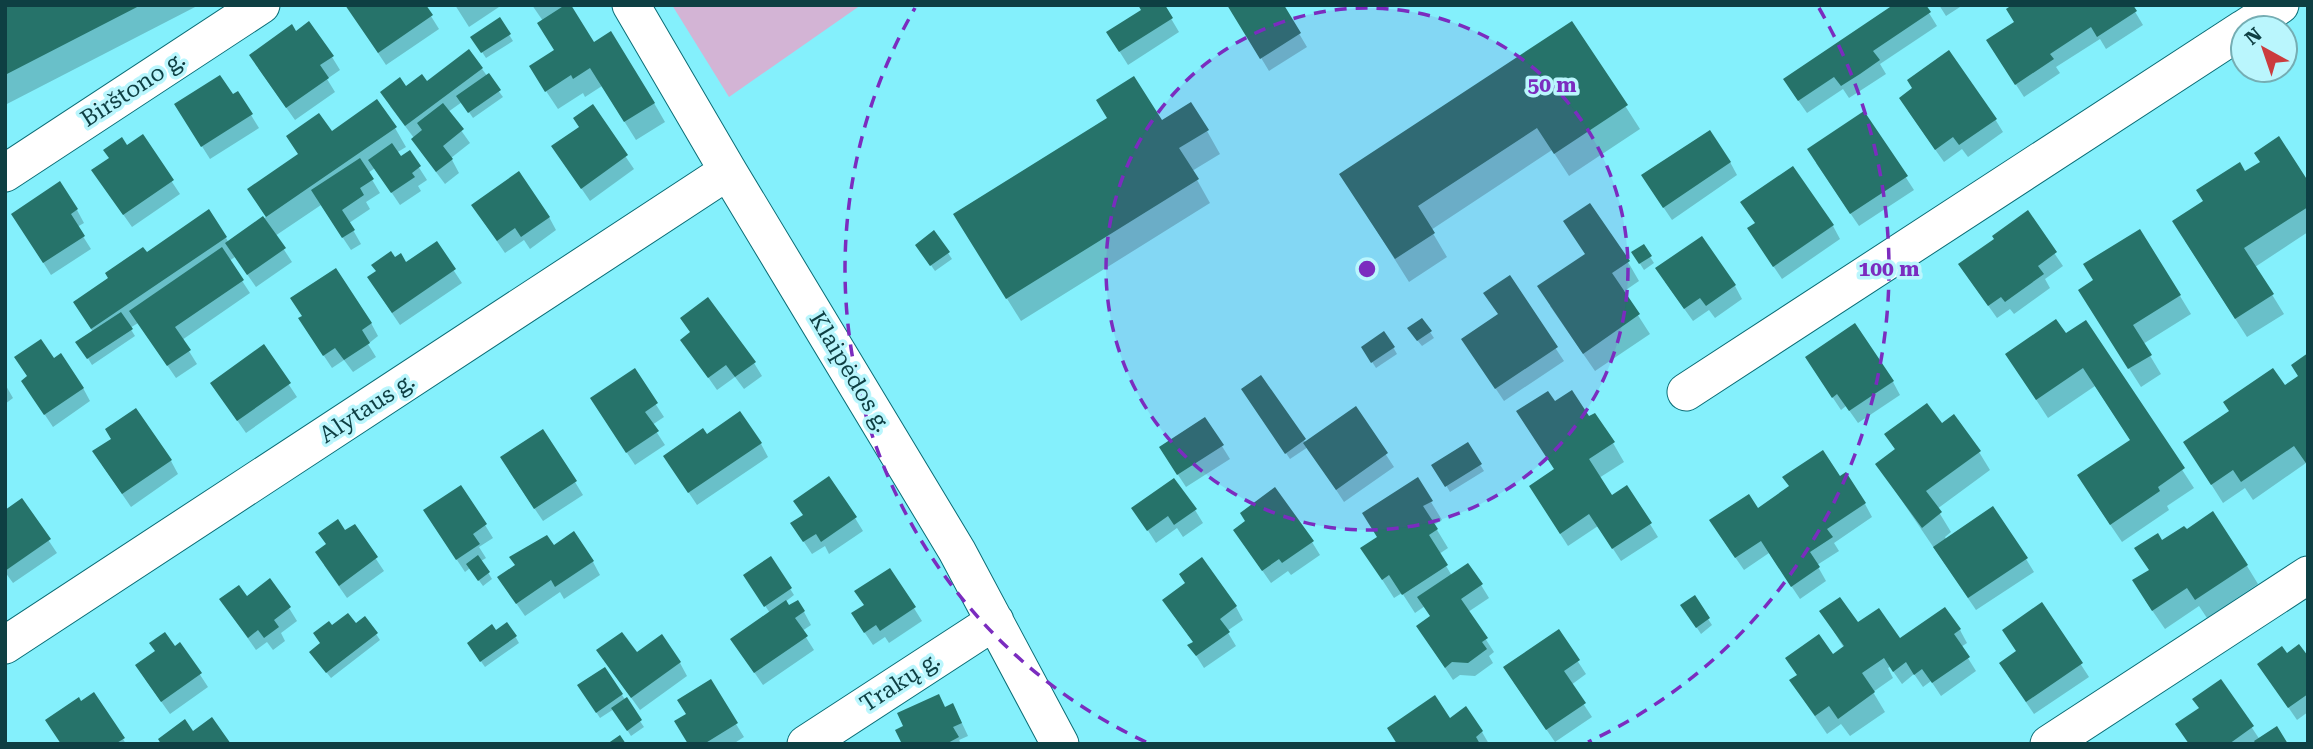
<svg xmlns="http://www.w3.org/2000/svg" width="2313" height="749" viewBox="0 0 2313 749" font-family="'Roboto Serif',serif">
<style>
.green{fill:#d3b4d5}
.shadow{fill:#0003}
.building{fill:#26736a}
.lines{fill:none;stroke-linecap:round;stroke-linejoin:round}
.street-casing{stroke:#0a6d76;stroke-width:39}
.street{stroke:#fff;stroke-width:37}
.ring{fill:none;stroke:#7b2cbf;stroke-width:3.5;stroke-dasharray:12 9}
.labels{text-anchor:middle;dominant-baseline:central;stroke-width:7;stroke-linejoin:round;paint-order:stroke}
.street-label{font-size:23px;fill:#0e3f43;stroke:#baf6fd}
.centre{fill:#7b2cbf;stroke:#baf6fd;stroke-width:3.5}
.ring-label{font-size:21px;text-anchor:middle;font-weight:bold;fill:#7b2cbf;stroke:#baf6fd;stroke-width:7;stroke-linejoin:round;paint-order:stroke}
</style>
<rect width="100%" height="100%" fill="#84f0fc"/>
<path class="green" d="M672,5h189l-132,92z"/>
<path class="shadow" d="M5,5h194l-194,100z
M424,5l15,24 -53,36 -34,-51z
M455,5h47l-33,22z
M532,5h33l29,39 60,59 11,19 -29,18 -34,-54 -17,11 -2,-4 -25,16 -16,-24 14,-34 -13,-30z
M1163,5l16,27 -51,33 -12,-19z
M1229,5h53l25,42 -38,24z
M1924,5l13,21 -57,38 6,10 -37,24 -6,-9 -36,24 -14,-20z
M1939,5h20l1,2 -14,9z
M2131,5l12,20 -37,24 -6,-10 -44,28 4,6 -36,24 -28,-43 20,-31z
M500,20l13,21 -27,17 -14,-21z
M1572,23l68,106 -71,47 -17,-26 -121,80 16,27 -38,25 -68,-108z
M296,33l36,24 8,13 -13,9 8,13 -40,28 -37,-52z
M482,69l21,28 -30,21 -11,-16 -14,10 22,31 -19,15 8,15 -14,11 -24,-32 -7,-14 -24,-32 16,-18z
M232,97l19,18 8,13 -49,31 -26,-41z
M592,107l42,62 -44,32 -37,-54 28,-20z
M1908,111l87,8 8,13 -35,25 -6,-8 -18,13z
M1864,113l50,77 -55,36 -43,-63z
M1109,119l52,4 46,8 13,23 -28,17 18,32 -189,118 -52,-83z
M395,128l11,19 -10,6 4,6 9,-7 18,28 -9,6 3,5 -21,14 -25,-37 -7,5 12,20 -14,9 4,7 -21,14 12,21 -10,6 -30,-45 -46,31 17,26 -36,25 -21,-30 -6,4 21,32 -68,47 15,24 -21,14 -38,-55 -8,5 5,8 -43,29 -14,-23 15,-10 -7,-11 60,-67 80,-16 3,5 37,-26 -17,-27 82,-57z
M142,137l38,57 -48,33 -31,-44z
M1730,162l7,13 -65,45 -21,-31z
M2245,174l63,10v48l-53,35 29,47 -37,23 -62,-96z
M77,210l7,13 -7,4 14,22 -40,26 -30,-48z
M2027,213l36,53 -18,13 5,9 -36,26 -4,-5 -13,9 -29,-41 28,-38z
M549,217l7,13 -26,19 -6,-9 -19,13 -24,-35z
M1833,226l7,13 -58,40 -25,-37z
M436,244l26,39 -62,42 -23,-34 18,-31 11,5z
M1643,246l11,17 -10,7 -7,-11z
M921,251l27,2 4,6 -17,12z
M1628,262l11,19 -16,11 27,42 -55,37 -45,-65z
M1509,278l55,83 -60,40 -33,-49 28,-37z
M1665,282l70,4 7,13 -27,19 -6,-8 -16,11z
M2180,296l11,18 -48,30 18,30 -20,13 -50,-78z
M682,319l72,44 8,13 -18,13 -9,-12 -18,13 -35,-50 9,-7z
M2085,322l109,166 -27,18 2,4 -47,32 -32,-47 41,-54 -36,-55 -47,32 -41,-63 59,-20z
M371,323l7,13 -10,8 8,13 -23,15 -9,-12 -12,8 -24,-36z
M1430,332l4,6 -12,8 -9,-11z
M264,347l33,50 -51,36 -26,-37z
M1393,347l4,7 -21,14 -13,-20z
M53,360l30,28 7,13 -37,26 -22,-33z
M634,371l30,46 -12,8 13,20 -30,20 -35,-53z
M1815,371l78,11 7,13 -42,28 -12,-17 -5,4z
M2300,377l6,86 -53,37 -8,-12 -22,15 -38,-60 104,-49z
M1261,378l45,65 50,-34 38,58 -50,35 -36,-55 -18,12 -43,-63z
M5,384l8,14 -8,6z
M1555,403l34,16 24,24 11,19 -25,16 12,19 16,-10 31,50 -37,24 -23,-35 -30,20 -11,-17z
M1205,419l25,40 -44,28 -17,-26z
M1942,426l37,26 11,18 -53,39 14,23 -6,5 1,2 80,20 8,13 -58,38 -99,-146 19,-13 -10,-16z
M707,437l54,7 7,13 -71,48 -24,-36z
M1467,444l17,27 -34,21 -16,-27z
M171,461l7,13 -47,33 -29,-42z
M509,471l66,11 8,13 -40,26z
M1840,479l25,25 7,13 -38,26 5,8 -22,14 9,16 -26,18 -31,-46 -25,17 -25,-36 71,-46z
M22,501l35,52 -44,30 -8,-11v-60z
M1431,502l11,18 -8,5 14,23 -9,6 13,22 29,9 8,13 -21,14 26,40 -5,4 4,7 -18,13 -15,-1 -7,5 -27,-41 6,-22 -7,-11 -10,7 -13,-20 -8,5 -20,-31 4,-29 -14,-24z
M1134,509l61,1 8,13 -20,14 -6,-9 -21,15z
M855,518l8,13 -34,23 -4,-8 -13,8 -12,-18z
M433,524l52,1 8,13 -14,9 7,11 -5,3 11,18 -9,7 -13,-18 -5,4z
M354,526l30,45 -37,27 -23,-33 3,-20z
M1312,542l8,13 -29,20 -3,-4 -17,12 -28,-40z
M2162,543l85,23 11,18 -51,34 -8,-12 -34,23 -20,-29 5,-29z
M553,547l40,15 7,13 -36,24 -4,-7 -35,24 -18,-26z
M771,559l23,36 -9,7 4,5 15,5 7,13 -9,6 12,19 -51,35 -31,-45 38,-27 -21,-31z
M890,570l32,51 -33,22 -4,-6 -12,8 -12,-18 4,-21z
M247,598l42,10 8,13 -16,12 4,8 -12,9 -6,-8 -11,8 -35,-50z
M1694,598l18,27 -11,9 -15,-23z
M2042,605l47,72 -55,37 -26,-38 9,-24z
M1236,607l7,13 -16,11 9,15 -32,22 -14,-22 4,-3 -22,-30z
M1822,612l78,29 60,-11 7,13 -6,4 15,24 -35,25 -10,-15 -8,6 -9,-13 -12,10 -12,-17 -2,1 5,10 -20,14 12,20 -35,24 -9,-12 -14,10 -24,-35 29,-43 12,-8z
M356,626l20,8 4,6 -49,38 -16,-20 16,-30z
M1558,631l28,43 -15,11 21,32 -37,25 -42,-61z
M496,633l19,3 4,7 -34,24 -13,-18z
M180,644l28,43 -38,27 -25,-35z
M636,654l44,9 7,13 -47,34 -34,-47z
M2287,655l21,4v53l-11,8 -38,-55z
M604,669l40,58 -13,9 -17,-27 -14,9 -17,-26z
M2221,681l39,59 -5,4h-66l11,-35z
M710,682l34,55 -11,7h-44l-1,-29z
M80,703l43,36 3,5h-64z
M945,709l15,10 8,17 -9,4 2,4h-58z
M1450,720l32,12 7,12h-91z"/>
<path class="building" d="M5,5h136l-136,70z
M345,5h81l7,10 -55,38z
M565,5h6l23,37 17,-11 44,72 -31,19 -34,-54 -17,11 -2,-4 -26,17 -16,-26 25,-16 -17,-27z
M1138,5h27l8,13 -54,34 -13,-20 35,-22z
M1227,5h57l17,28 -41,26z
M1893,5h33l5,7 -58,39 7,9 -20,14 -19,12 -7,-9 -36,24 -15,-22z
M2012,5h121l4,6 -40,26 -6,-10 -41,27 4,5 -39,26 -29,-45 28,-18 -8,-13z
M500,17l11,17 -30,19 -11,-16z
M309,21l25,35 -14,9 9,13 -43,30 -37,-53 43,-31 4,7z
M1572,21l56,84 -74,49 -17,-26 -119,78 17,27 -40,26 -56,-85z
M469,49l14,19 -78,58 -25,-34 20,-15 6,9 16,-12 5,7z
M1949,50l48,69 -38,26 -6,-8 -18,13 -36,-52 13,-10 -5,-8z
M489,73l12,17 -33,23 -12,-17z
M220,75l13,19 5,-3 15,23 -52,33 -27,-43z
M1134,76l28,44 29,-18 18,28 -30,18 20,31 -193,120 -53,-85 154,-96 -11,-18z
M377,99l20,28 -131,90 -19,-28 51,-35 -12,-18 33,-23 13,18z
M443,103l21,26 -21,17 10,13 -17,13 -25,-33 11,-9 -5,-7z
M593,104l35,51 -47,34 -30,-43 28,-19 -6,-9z
M1864,111l44,65 -58,38 -43,-65z
M1710,130l21,32 -68,46 -22,-33z
M143,134l31,46 -51,35 -32,-45 18,-12 -6,-8 19,-13 5,8z
M2279,136l29,45v26l-64,41 30,46 -39,25 -63,-98 31,-20 -7,-11 44,-28 5,9 15,-9 -6,-9z
M392,143l9,13 9,-6 11,16 -9,7 3,4 -24,16 -23,-33z
M360,158l14,21 -14,9 4,7 -22,15 13,20 -13,8 -31,-48z
M1793,166l41,59 -61,42 -26,-39 8,-5 -15,-21z
M519,171l31,46 -29,20 -6,-9 -18,13 -26,-36z
M60,181l18,28 -7,5 14,22 -42,27 -32,-49z
M1590,203l40,58 -18,12 28,41 -57,40 -46,-68 48,-32 -22,-33z
M209,209l18,28 -136,92 -18,-27 35,-24 -3,-5 38,-26 4,5z
M2028,210l29,42 -19,14 6,8 -39,28 -4,-5 -13,9 -30,-42 36,-25 -2,-3z
M263,216l23,32 -39,27 -22,-32z
M2140,229l41,66 -48,30 19,30 -24,14 -50,-79 15,-10 -10,-16z
M934,230l16,22 -20,14 -15,-21z
M1702,236l34,49 -30,21 -6,-8 -16,11 -29,-41z
M437,241l19,28 -64,44 -25,-36 9,-6 -5,-6 20,-14 4,6 6,-4 5,9z
M1644,244l8,12 -13,8 -8,-12z
M222,247l22,33 -69,47 16,23 -24,16 -38,-55z
M336,268l36,55 -10,7 8,13 -26,17 -9,-12 -12,8 -25,-38 4,-2 -12,-18z
M1510,275l48,72 -63,42 -34,-50 37,-25 -15,-21z
M708,297l48,65 -21,15 -9,-12 -18,13 -28,-38 10,-8 -10,-14z
M121,312l12,17 -46,30 -12,-17z
M1422,318l10,13 -15,10 -10,-13z
M2056,319l10,14 20,-13 99,148 -27,19 2,4 -50,34 -33,-50 53,-35 -47,-72 -47,32 -31,-46z
M1855,323l39,58 -45,30 -12,-17 -5,4 -27,-41z
M1384,331l11,16 -24,16 -10,-16z
M41,339l13,19 7,-5 23,35 -40,27 -23,-34 6,-5 -13,-19z
M264,344l27,39 -54,38 -27,-38z
M2308,353v113l-14,-20 -53,36 -8,-12 -22,15 -28,-43 46,-31 -6,-9 50,-34 12,17 13,-9 -7,-11z
M635,368l23,35 -13,9 14,19 -33,22 -36,-55z
M1261,375l45,64 -21,15 -44,-65z
M1572,390l17,26 6,-3 20,29 -26,17 23,36 15,-10 25,38 -40,26 -23,-35 -29,20 -31,-48 25,-17 -38,-58 32,-20 7,10z
M1927,403l15,20 12,-9 27,37 -55,40 16,21 -20,16 -47,-64 20,-15 -11,-15z
M1356,406l32,47 -52,37 -33,-47z
M136,408l36,52 -50,34 -30,-43 19,-12 -6,-10z
M740,411l22,32 -74,50 -25,-37 40,-28 4,6z
M1205,417l19,28 -47,30 -18,-28z
M543,429l34,52 -43,28 -34,-52z
M1468,442l14,22 -37,23 -14,-22z
M1823,450l17,26 6,-4 20,31 -39,26 6,8 -23,15 10,15 -29,20 -30,-46 -26,17 -26,-38 40,-26 9,14 31,-22 -7,-9z
M829,476l28,41 -36,25 -5,-8 -13,8 -13,-19 13,-8 -10,-14z
M1418,477l15,24 -10,5 15,23 -9,6 19,30 -46,30 -13,-20 -7,5 -22,-32 17,-11 -15,-24z
M1174,478l23,31 -23,16 -6,-9 -21,15 -16,-23z
M461,485l26,39 -14,10 7,10 -24,16 -33,-50z
M1275,487l39,54 -32,22 -3,-4 -17,12 -29,-41 12,-9 -5,-8z
M22,498l29,41 -46,32v-61z
M1993,506l35,52 -60,40 -35,-51z
M2213,511l35,54 -53,35 -8,-12 -35,23 -20,-31 17,-10 -15,-22 24,-15 4,7 22,-14 3,3z
M338,519l7,11 10,-6 23,33 -39,29 -24,-34 11,-8 -8,-11z
M574,531l20,30 -39,26 -4,-7 -35,24 -19,-27 18,-12 -6,-8 38,-22 7,10z
M478,555l12,17 -12,9 -12,-17z
M771,556l21,32 -28,19 -21,-32z
M1202,557l35,49 -17,13 10,13 -34,24 -9,-11 6,-3 -31,-42 23,-17 -6,-9z
M1468,563l15,21 -22,15 27,39 -6,4 5,7 -19,14 -16,-1 -7,6 -29,-42 14,-10 -13,-19z
M890,568l26,39 -36,24 -4,-6 -12,8 -13,-20 13,-8 -10,-14z
M270,578l21,29 -17,13 5,7 -15,11 -6,-8 -10,8 -29,-39 20,-14 8,11z
M1695,595l15,23 -14,10 -16,-23z
M1840,597l18,25 21,-14 21,30 45,-31 16,22 -7,5 16,23 -38,26 -10,-14 -8,6 -8,-13 -13,10 -9,-14 -22,15 13,19 -37,27 -9,-13 -14,10 -26,-36 8,-5 -12,-17 34,-24 14,20 11,-8 -25,-35z
M786,600l3,5 9,-5 7,11 -10,7 13,18 -54,37 -24,-34z
M2042,602l41,61 -57,39 -27,-39 17,-12 -14,-21z
M348,613l8,10 9,-7 13,17 -52,40 -17,-21 11,-9 -7,-10 16,-12 3,4z
M507,622l10,14 -37,26 -13,-19 25,-19 4,6z
M1559,629l21,31 -16,11 22,32 -40,27 -43,-63z
M165,632l10,14 5,-4 22,31 -41,29 -26,-37 20,-14 -6,-8z
M622,632l15,20 25,-18 19,28 -50,36 -35,-48z
M2299,644l9,12v38l-20,14 -31,-44 25,-18 5,7z
M605,667l18,27 -27,19 -19,-28z
M711,679l27,44 -34,21h-16l-14,-23 12,-7 -9,-14z
M2221,679l33,47 -25,18h-40l-14,-20 24,-16 -7,-9z
M94,692l31,46 -10,6h-54l-16,-24 34,-23 2,4z
M939,694l6,13 8,-4 9,20 -9,4 6,10 -13,7h-44l-7,-14 8,-4 -6,-13z
M1435,695l15,23 16,-12 17,25 -7,6 4,7h-83l-10,-16z
M627,697l15,23 -15,11 -16,-23z
M212,717l19,27h-70l-3,-5 27,-20 8,12z
M2277,726l11,18h-32l-2,-3z
M620,735l6,9h-19z"/>
<g class="lines">
<defs>
<path id="street" d="M631,5l97,166 229,380 103,193
M2245,28l35,-23
M5,173l256,-168
M1686,392l557,-363
M5,645l723,-474
M806,744l189,-123
M2049,744l259,-169"/>
</defs>
<use href="#street" class="street-casing"/>
<use href="#street" class="street"/>
</g>
<circle cx="1367" cy="269" r="261" fill="#7b2cbf" fill-opacity=".12"/>
<g class="ring">
<circle cx="1367" cy="269" r="261"/>
<path d="M1146 742A522 522 0 0 1 915 8M1819 8A522 522 0 0 1 1588 742"/>
</g>
<g class="labels">
<g class="street-label">
<text transform="translate(133 89) rotate(-33)">Birštono g.</text>
<text transform="translate(850 372) rotate(59)">Klaipėdos g.</text>
<text transform="translate(367 408) rotate(-33)">Alytaus g.</text>
<text transform="translate(900 682) rotate(-33)">Trakų g.</text>
</g>
</g>
<circle cx="1367" cy="269" r="10" class="centre"/>
<g class="ring-label">
<text x="1552" y="92">50 m</text>
<text x="1889" y="276">100 m</text>
</g>
<rect width="2313" height="749" fill="none" stroke="#0e3f43" stroke-width="14"/>
<g transform="translate(2264 49) rotate(320)"><circle r="33" fill="#baf6fd" stroke="#75adb3" stroke-width="2"/>
<path d="M0-5L12 26L0 18L-12 26Z" fill="#cb3c3e"/>
<text y="-10" font-size="19" font-weight="bold" text-anchor="middle" fill="#0e3f43">N</text>
</g>
</svg>
